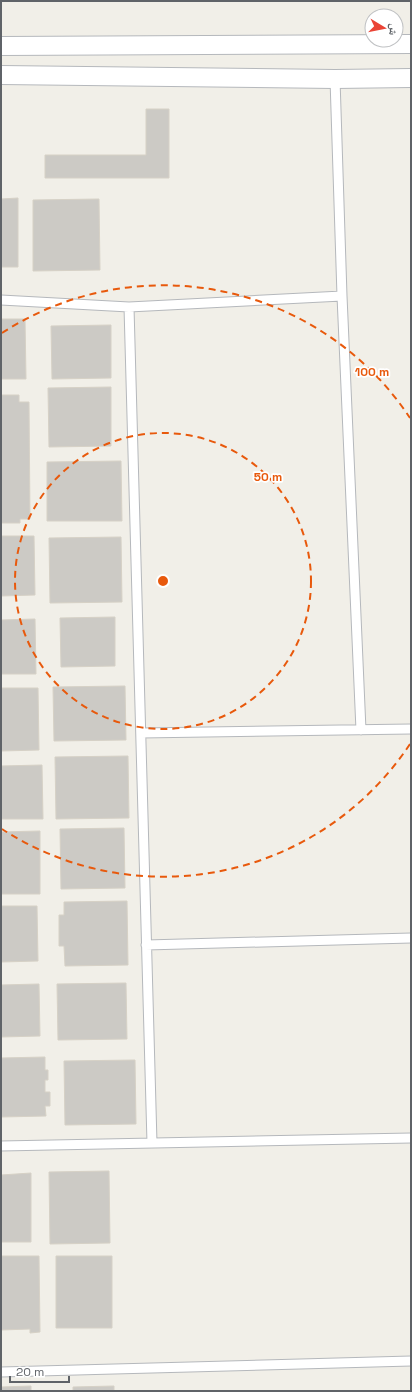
<svg xmlns="http://www.w3.org/2000/svg" width="412" height="1392" viewBox="0 0 412 1392" font-family="'Space Grotesk','Noto Naskh Arabic',sans-serif">
<style>
.building{fill:#cccac5;stroke:#d6d1c6}
.lines{fill:none;stroke-linecap:round;stroke-linejoin:round}
.service-casing{stroke:#b5b8bc;stroke-width:11}
.minor-casing{stroke:#b5b8bc;stroke-width:20}
.service{stroke:#fff;stroke-width:9}
.minor{stroke:#fff;stroke-width:18}
.ring{fill:none;stroke:#e8590c;stroke-width:2;stroke-dasharray:7 5}
.centre{fill:#e8590c;stroke:#fff;stroke-width:2}
.ring-label{font-size:12px;text-anchor:middle;font-weight:bold;fill:#e8590c;stroke:#fff;stroke-width:3.5;stroke-linejoin:round;paint-order:stroke}
</style>
<rect width="100%" height="100%" fill="#f1efe8"/>
<path class="building" d="M146,109h23v69h-124v-23h101z
M18,198v69h-17v-68z
M99,199l1,71 -67,1v-71z
M1,319h24l1,60h-25z
M111,325v53l-59,1 -1,-53z
M111,387v59l-62,1 -1,-59z
M1,395h18v7h10l1,117h-10v4h-19z
M121,461l1,60h-75v-59z
M1,536h33l1,59 -34,1z
M121,537l1,65 -72,1 -1,-65z
M115,617v49l-54,1 -1,-49z
M35,619l1,55h-35v-54z
M125,686l1,54 -72,1 -1,-54z
M1,688h37l1,62 -38,1z
M128,756l1,62 -73,1 -1,-62z
M42,765l1,54h-42v-53z
M124,828l1,60 -64,1 -1,-60z
M40,831v63h-39v-62z
M127,901l1,64 -63,1 -1,-20h-5v-31h5v-13z
M1,906h36l1,55 -37,1z
M126,983l1,56 -69,1 -1,-56z
M39,984l1,52 -39,1v-52z
M45,1057v13h3v10h-3v12h5v14h-5l1,10 -45,1v-59z
M135,1060l1,64 -71,1 -1,-64z
M109,1171l1,72 -60,1 -1,-72z
M31,1173v69h-30v-67z
M1,1256h38l1,76 -10,1v-4l-29,1z
M56,1256h56v72h-56z
M31,1386v5h-30v-4z
M114,1386v5h-44h3v-4z"/>
<g class="lines">
<defs>
<path id="service" d="M335,79l7,217 19,434
M1,300l128,7 213,-11
M129,307l23,836
M141,733l270,-4
M146,945l265,-7
M1,1146l410,-8
M1,1372l410,-11"/>
<path id="minor" d="M1,46l410,-2
M1,75l334,4 76,-1"/>
</defs>
<use href="#service" class="service-casing"/>
<use href="#minor" class="minor-casing"/>
<use href="#service" class="service"/>
<use href="#minor" class="minor"/>
</g>
<g class="ring">
<circle cx="163" cy="581" r="148"/>
<path d="M410 744A296 296 0 0 1 2 829M2 333A296 296 0 0 1 410 418"/>
</g>
<circle cx="163" cy="581" r="6" class="centre"/>
<g class="ring-label">
<text x="372" y="376">100 m</text>
<text x="268" y="481">50 m</text>
</g>
<rect width="412" height="1392" fill="none" stroke="#5f6368" stroke-width="4"/>
<g transform="translate(384 28) rotate(100)"><circle r="19" fill="#ffffff" stroke="#bfc1c3"/>
<path d="M0-3L7 15L0 10L-7 15Z" fill="#ea4335"/>
<text y="-6" font-size="11" font-weight="bold" text-anchor="middle" fill="#5f6368">ش</text>
</g>
<path d="M10 1376v6h59v-6" fill="none" stroke="#5f6368" stroke-width="2"/>
<text x="16" y="1376" font-size="12" fill="#5f6368" stroke="#ffffff" stroke-width="3" paint-order="stroke">20 m</text>
</svg>
